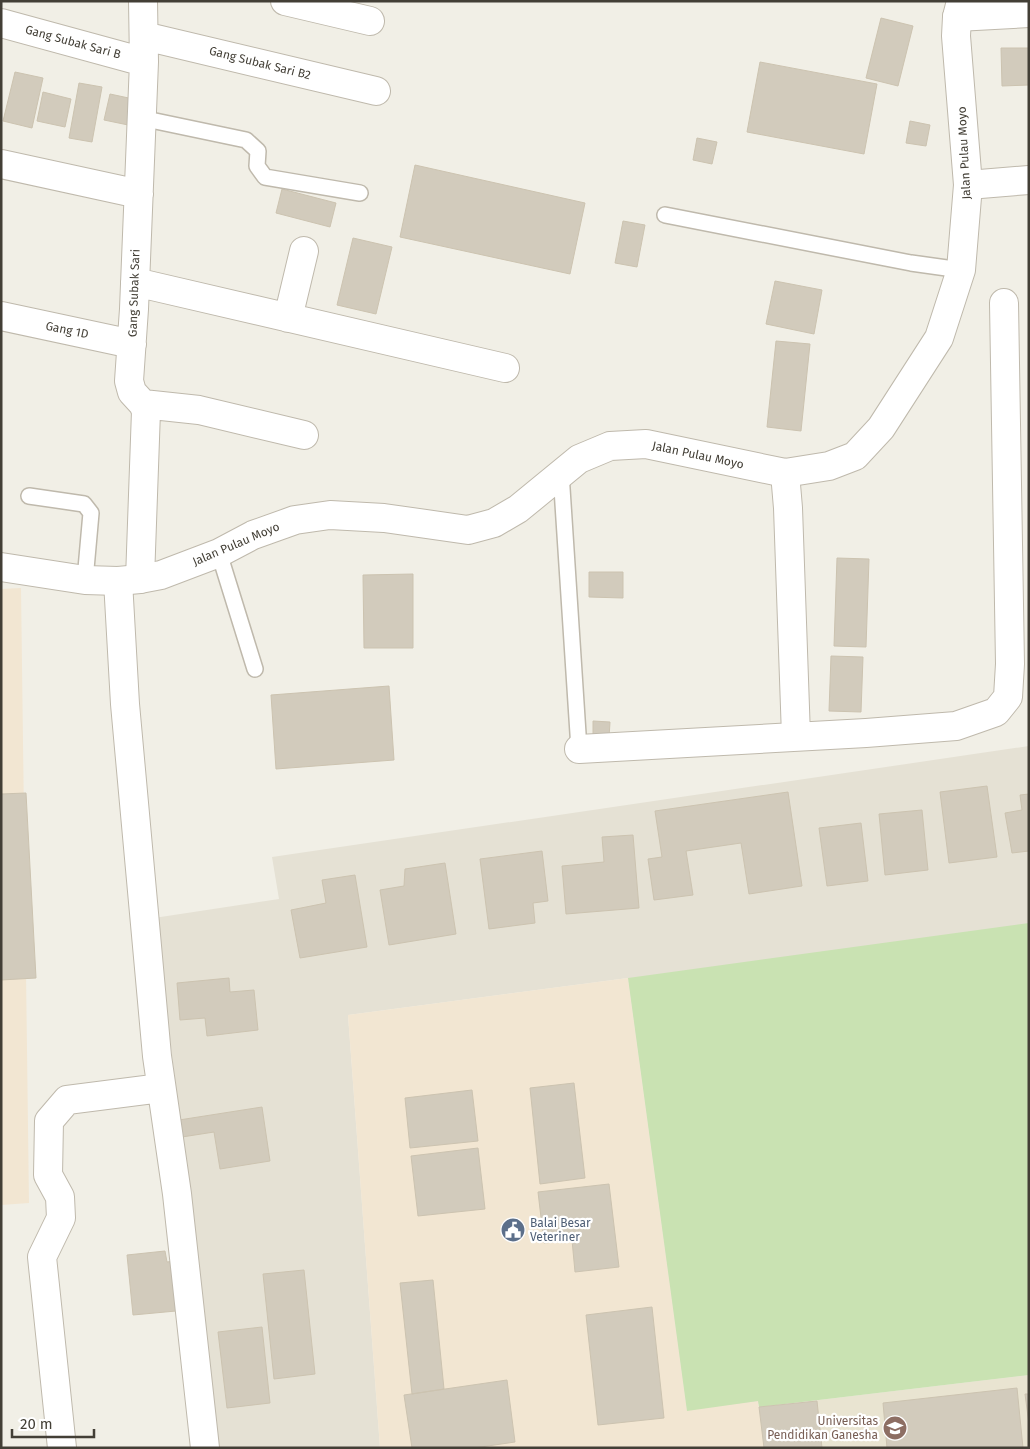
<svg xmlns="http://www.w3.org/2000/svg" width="1030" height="1449" viewBox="0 0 1030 1449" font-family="'Fira Sans',sans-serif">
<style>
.residential{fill:#e5e1d4}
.commercial{fill:#f2e6d2}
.education{fill:#e9e4d1}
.green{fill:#c9e2b2}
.building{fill:#d2cbbc;stroke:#ccc3b0}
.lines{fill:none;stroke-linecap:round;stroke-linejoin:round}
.service-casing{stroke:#bfb9ac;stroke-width:18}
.minor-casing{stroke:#bfb9ac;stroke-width:30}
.tertiary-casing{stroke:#bfb9ac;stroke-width:30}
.service{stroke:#fff;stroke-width:15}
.minor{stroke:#fff;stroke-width:28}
.tertiary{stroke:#fff;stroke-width:28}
.labels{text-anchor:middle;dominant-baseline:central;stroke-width:4.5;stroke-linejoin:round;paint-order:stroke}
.street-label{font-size:12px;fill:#433f36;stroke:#fff}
.service-label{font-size:12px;fill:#4e5e75;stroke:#fff;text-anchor:start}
.education-label{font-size:12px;fill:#785e54;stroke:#fff;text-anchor:end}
</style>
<rect width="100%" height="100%" fill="#f1efe6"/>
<path class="residential" d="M1029,746v629l-342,36 -59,-433 -280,37 32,433h-161l-53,-443 -12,-87 125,-19 -7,-42z"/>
<path class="commercial" d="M21,588l8,615 -28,2v-616z
M628,978l59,432 71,-9 6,47h-384l-32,-433z"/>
<path class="education" d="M1029,1375v73h-265l-5,-41z"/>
<path class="green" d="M1029,923v452l-270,32 -1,-6 -71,10 -59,-433z"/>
<path class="building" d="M881,18l32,8 -15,60 -32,-8z
M1001,48h28v37l-27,1z
M760,62l117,22 -13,70 -117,-22z
M15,72l28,6 -11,50 -29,-7z
M79,83l23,4 -10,55 -23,-4z
M43,92l28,7 -6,28 -28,-6z
M110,94l28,6 -5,26 -29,-6z
M910,121l20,4 -4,21 -20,-3z
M697,138l20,4 -5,22 -19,-4z
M415,165l170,38 -15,71 -170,-37z
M282,189l54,14 -6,24 -54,-14z
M623,221l22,4 -8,42 -22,-4z
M353,238l39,9 -16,67 -39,-9z
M775,281l47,9 -8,44 -48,-10z
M776,341l34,3 -9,87 -34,-4z
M837,558l32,1 -3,88 -32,-1z
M589,572h34v26l-34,-1z
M413,574v74h-49l-1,-73z
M831,656l32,1 -2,55 -32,-1z
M389,686l5,74 -118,9 -5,-74z
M593,721l17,1 -1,16 -16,-1z
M987,786l10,71 -48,6 -9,-71z
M788,792l14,94 -53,8 -8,-51 -55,8 7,44 -39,5 -6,-41 14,-2 -7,-46z
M26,793l10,185 -35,2v-186z
M1029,794v57l-17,2 -7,-40 17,-3 -2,-15z
M922,810l6,60 -43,5 -6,-61z
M861,823l7,58 -41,5 -8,-58z
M633,835l6,73 -73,6 -4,-48 42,-4 -2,-25z
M542,851l6,50 -15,2 2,20 -46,6 -9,-70z
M445,863l11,71 -67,11 -9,-55 24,-4 1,-17z
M355,875l12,72 -67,11 -9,-48 35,-7 -4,-23z
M229,978l1,14 24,-2 4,40 -51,6 -2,-18 -25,2 -3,-37z
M574,1083l11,95 -45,6 -10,-96z
M472,1090l6,51 -68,7 -5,-50z
M262,1107l8,54 -50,8 -6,-37 -32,5 -3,-17z
M478,1148l7,61 -67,7 -7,-60z
M609,1184l10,83 -44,5 -3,-32 -28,3 -6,-51z
M165,1251l2,11 8,-1 1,50 -43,4 -6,-60z
M304,1270l11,104 -41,5 -11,-105z
M433,1280l11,109 -32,5 -12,-111z
M652,1307l12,111 -66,7 -12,-110z
M262,1327l8,76 -43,5 -9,-76z
M507,1380l8,62 -41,6h-62l-8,-53z
M1017,1388l6,60h-136l-4,-45z
M1025,1394h4v30z
M817,1401l5,47h-58l-5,-41z"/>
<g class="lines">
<defs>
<path id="service" d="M141,118l105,22 12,11 -1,15 8,11 95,16
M665,215l246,48 50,7
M561,473l18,276
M29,496l55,8 7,9 -6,67
M219,553l36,116"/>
<path id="minor" d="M285,1l85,20
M957,17l72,-4
M1,23l143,39
M144,36l232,55
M1,164l138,30
M968,185l61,-5
M135,282l370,86
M1,316l131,28
M288,318l16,-67
M143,404l56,6 105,25
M785,473l3,35 8,228
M140,579l6,-168 -3,-7 -11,-12 -3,-11 5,-72 10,-247 -1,-61
M118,581l7,123 32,352 20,138 28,254
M579,749l287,-16 90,-7 40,-14 12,-15 2,-33 -6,-361
M62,1448l-20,-191 19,-39 -1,-21 -12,-22 1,-54 18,-21 94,-12"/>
<path id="tertiary" d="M1,567l84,13 33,1 22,-2 21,-4 58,-22 34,-18 42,-15 35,-5 54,3 84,12 26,-7 24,-14 61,-50 31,-13 36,-2 139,29 44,-7 26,-10 26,-28 58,-90 22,-68 7,-85 -12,-149 1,-19 4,-16"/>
</defs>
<use href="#service" class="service-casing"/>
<use href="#minor" class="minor-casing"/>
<use href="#tertiary" class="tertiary-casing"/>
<use href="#service" class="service"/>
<use href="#minor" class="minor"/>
<use href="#tertiary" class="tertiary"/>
</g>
<defs>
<symbol id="civic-disc" viewBox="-11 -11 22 22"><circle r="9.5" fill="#5c6f8a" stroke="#fff"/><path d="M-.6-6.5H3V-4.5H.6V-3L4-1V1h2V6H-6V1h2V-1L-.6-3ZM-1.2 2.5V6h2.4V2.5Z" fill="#fff"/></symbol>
<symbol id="university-disc" viewBox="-11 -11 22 22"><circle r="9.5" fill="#8d6e63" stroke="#fff"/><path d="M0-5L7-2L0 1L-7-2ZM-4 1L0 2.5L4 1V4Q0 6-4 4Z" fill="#fff"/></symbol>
</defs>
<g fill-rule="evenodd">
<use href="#civic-disc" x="499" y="1216" width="28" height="28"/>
<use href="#university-disc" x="881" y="1414" width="28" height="28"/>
</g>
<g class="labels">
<g class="street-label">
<text transform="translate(73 42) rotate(15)">Gang Subak Sari B</text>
<text transform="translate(260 63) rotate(14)">Gang Subak Sari B2</text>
<text transform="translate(964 153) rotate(-93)">Jalan Pulau Moyo</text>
<text transform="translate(134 293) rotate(-88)">Gang Subak Sari</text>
<text transform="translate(67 330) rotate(12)">Gang 1D</text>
<text transform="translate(698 455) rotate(12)">Jalan Pulau Moyo</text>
<text transform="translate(236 544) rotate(-23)">Jalan Pulau Moyo</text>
</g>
<g class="service-label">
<text x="530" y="1223">Balai Besar<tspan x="530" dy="14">Veteriner</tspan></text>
</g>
<g class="education-label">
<text x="878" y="1421">Universitas<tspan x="878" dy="14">Pendidikan Ganesha</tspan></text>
</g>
</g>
<rect width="1030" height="1449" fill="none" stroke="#433f36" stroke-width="5"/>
<path d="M12 1429v8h82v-8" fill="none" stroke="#433f36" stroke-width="2.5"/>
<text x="20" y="1429" font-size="15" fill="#433f36" stroke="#ffffff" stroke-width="4" paint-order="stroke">20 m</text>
</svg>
